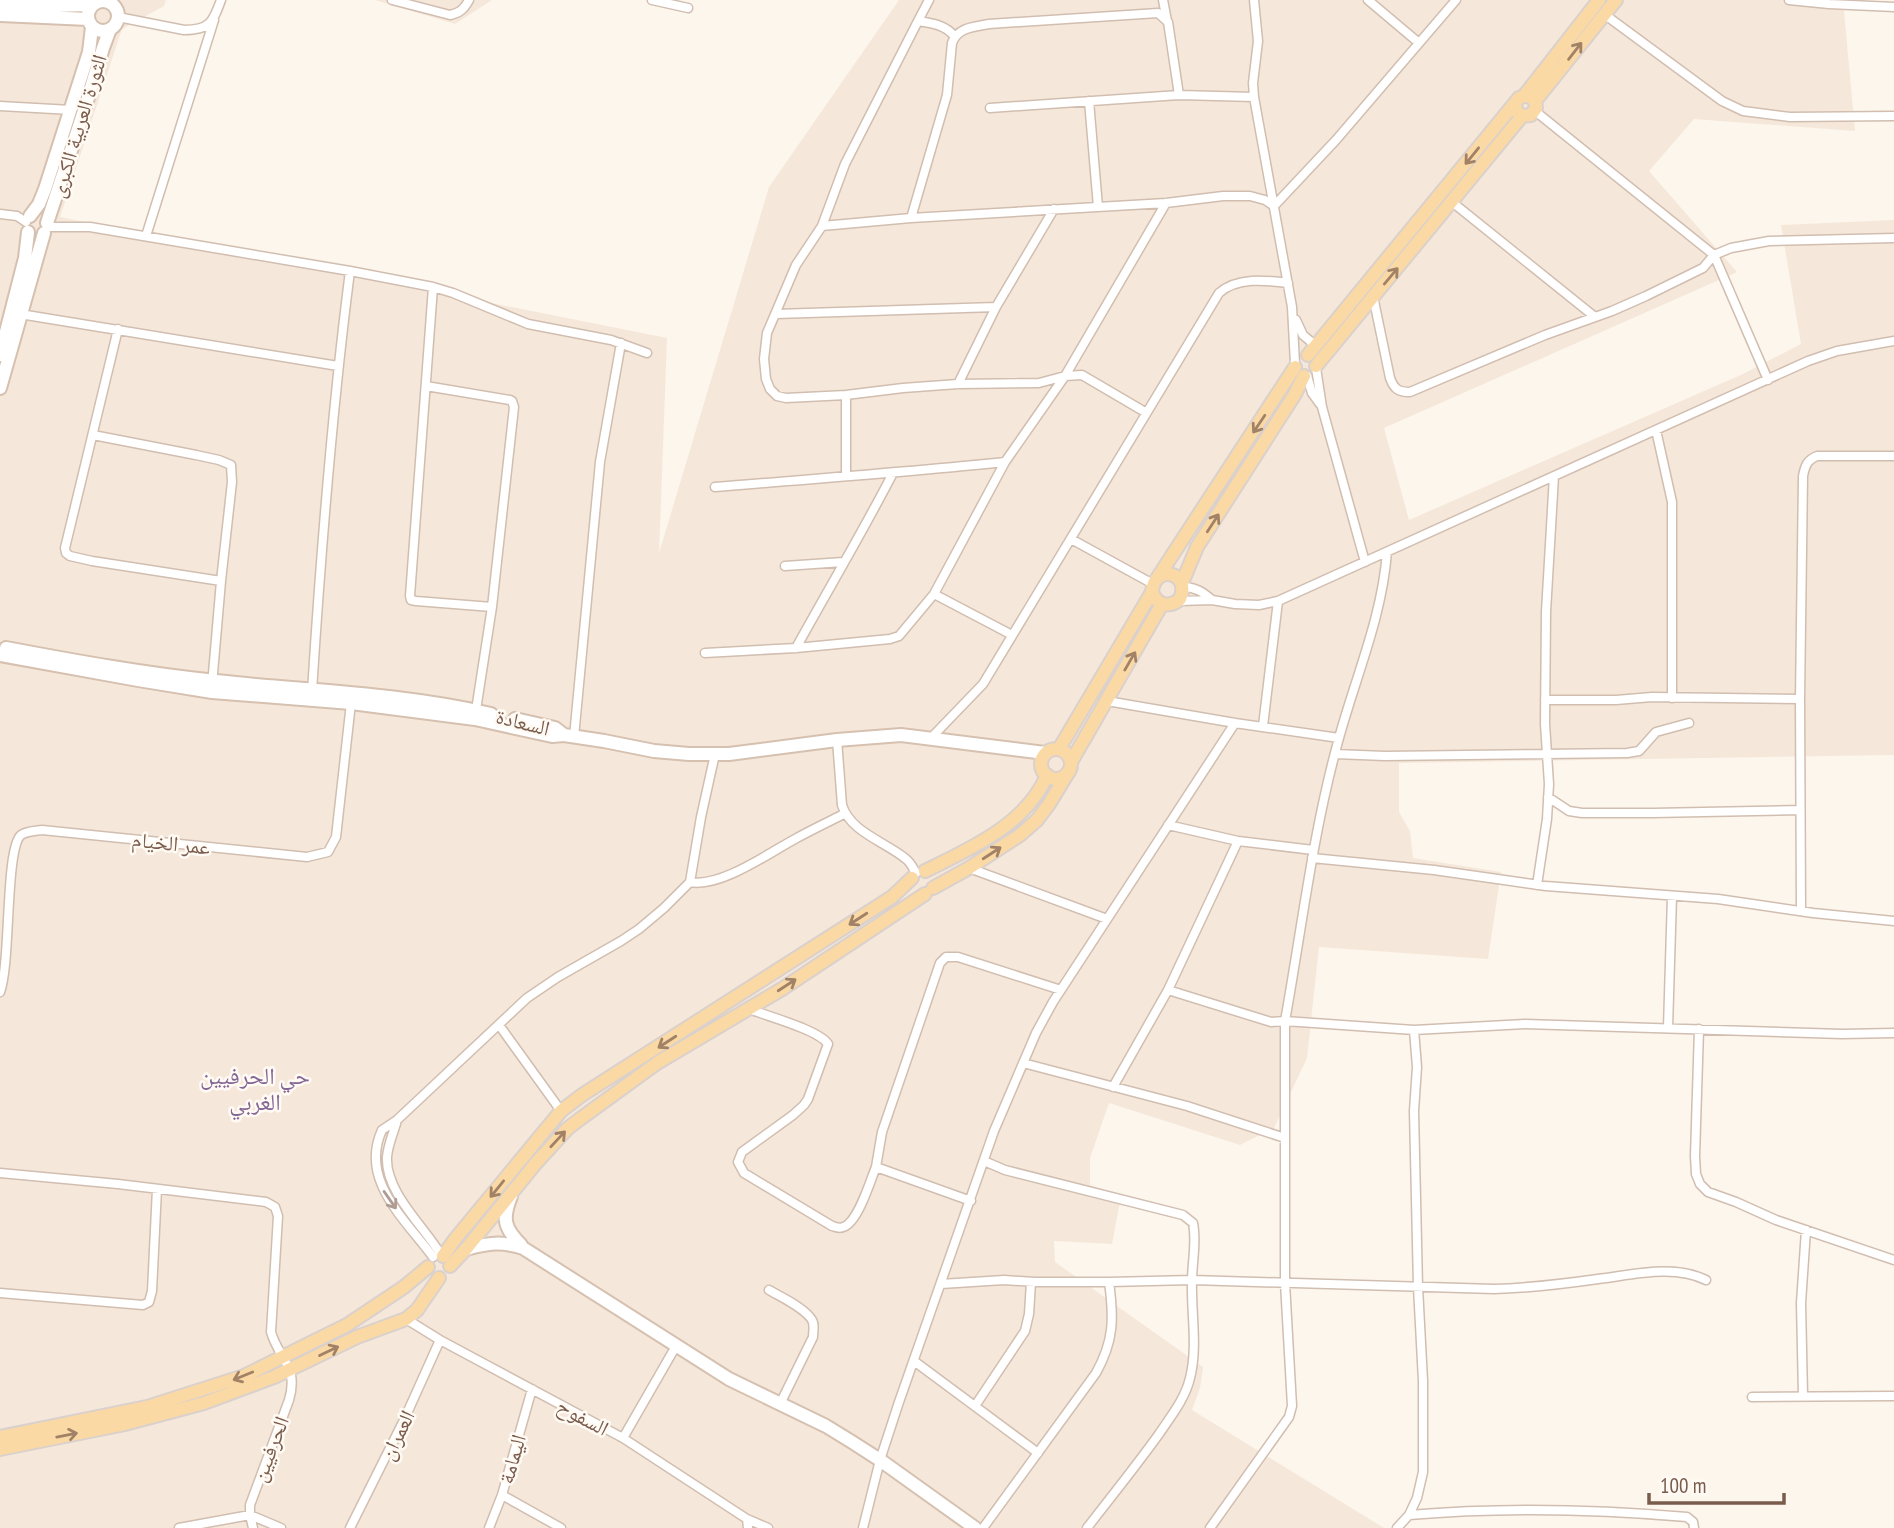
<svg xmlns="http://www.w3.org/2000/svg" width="1894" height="1528" viewBox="0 0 1894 1528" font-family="'PT Sans Narrow','Noto Naskh Arabic',sans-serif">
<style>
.residential{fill:#f5e8da}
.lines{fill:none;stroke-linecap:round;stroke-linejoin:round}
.street-casing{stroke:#d1beb0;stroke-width:11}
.secondary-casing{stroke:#d6c0b0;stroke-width:16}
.primary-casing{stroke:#dad1cd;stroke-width:16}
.street{stroke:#fff;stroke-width:8}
.secondary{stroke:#fff;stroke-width:12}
.primary{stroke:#fbd9a5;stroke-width:12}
.oneway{stroke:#a18267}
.oneway2{stroke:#af9d94}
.labels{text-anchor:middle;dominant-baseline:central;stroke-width:5;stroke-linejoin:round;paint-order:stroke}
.street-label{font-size:21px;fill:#7a5c4d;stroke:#fffaf3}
.neighbourhood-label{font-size:23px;fill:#846695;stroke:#fffaf3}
</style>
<rect width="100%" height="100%" fill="#fdf6ec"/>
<path class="residential" d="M0,0h166l-2,6 -42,23 -62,188 607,121 -8,215 110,-366 130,-187h944l12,131 -161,-12 -45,52 88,101 -353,156 25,92 334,-146 58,-30 -20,-119 113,-5v535l-495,8v49l11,19 3,27 88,14 -13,87 -169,-12 -12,111 -33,70 -34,17 -131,-42 -19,55v27l31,11 -9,48 -58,-3 1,21 148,105 -3,21 -8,22 192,118h-1384z
M375,0h117l-37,24z"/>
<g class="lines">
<defs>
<path id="street" d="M392,0l58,15c10,-2 14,-6 19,-15
M652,0l36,8
M1163,0l4,21
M1254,0l4,41 -5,42 1,14 38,210 3,57
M1368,0l51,43
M1789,0l40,4 65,3
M1604,14l118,87 21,10 47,6 104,-1
M118,17l66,13c26,0 29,-8 37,-30
M918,21l11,-21
M955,37c-9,-12 -23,-14 -37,-16l-73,143 -23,62 -26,39 -29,68 -3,26 2,20 4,10 7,7 9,2 60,-3 57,-7 55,-4 81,-1 26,-7 17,-1 63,37
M1089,101l9,106
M0,106l71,4
M990,108l189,-13 75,2
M1535,111l179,144 54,125
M1452,202l143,115
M0,214l17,2 9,6
M911,218l36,-123 5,-52c6,-16 22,-16 37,-19l169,-11 10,9 11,73
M822,226l89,-8 255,-15 57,-7h27l15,4 9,6 62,-66 120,-140
M47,227h43l260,44 83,16 20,6 75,31 83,16 36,13
M146,236l68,-216
M433,287l-23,309 1,4 5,1 76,6
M1373,296l17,82c4,11 8,14 20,14l135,-57 67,-24 34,-15 57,-28 11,-13 17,-7 38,-7 125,-3
M20,314l318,52
M776,314l220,-7
M1296,320l7,15 13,11
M118,329l-53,219 1,5 4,3 22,5 129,20
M1316,368l6,39 43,155
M1307,376l5,17 8,11
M958,384l38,-77 58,-98
M426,386l84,14 2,1 2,6 -22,200 -16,103
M846,395v80
M1656,430l16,72v196
M93,435l103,20 23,5 12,5 1,17 -11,99 -9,104
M715,487c97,-8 193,-15 290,-25
M1071,539l82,45
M785,566l58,-4
M1183,587c12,0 20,5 29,13
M934,594l78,41
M1179,601l33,-1 23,4 24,1 19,-4 530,-240 29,-10 57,-10
M796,648c32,-58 66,-115 97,-175
M705,653l91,-5 94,-9 9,-3 35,-42 71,-132 60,-86 101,-173
M312,691c9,-141 20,-281 38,-420
M1545,700h71l36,-3 148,2
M1107,701l128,22 104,15
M1263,726l15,-125
M574,737l26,-275 21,-119
M930,739l53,-55 236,-391c18,-16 46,-13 69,-10
M837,740l5,65c8,27 44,37 64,54 5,4 7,9 10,14
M715,754l-14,63 -11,65c30,6 79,-29 105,-43 16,-9 33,-17 49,-25
M1335,754l50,2 242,-3 12,-2 17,-19 33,-9
M1548,797l21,14 13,2h71l147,-3
M1168,825l70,16 75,9
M1312,858l122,12 112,16 172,13 95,14 81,8
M969,868l138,51
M1537,885l10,-66 2,-35 -4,-60 1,-112 8,-136
M1801,911l-1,-212 3,-223c2,-10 4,-16 14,-20h77
M1168,990l103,32 14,-1c17,-94 28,-190 54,-283 17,-62 43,-121 48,-186
M0,992c11,-29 5,-143 21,-157 6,-4 14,-4 21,-5l265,27 21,-5 8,-15 15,-134
M749,1009c18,7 70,21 79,35l-20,55 -4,6 -11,10 -51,37 -4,10 6,11 88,53c4,1 7,3 11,1 15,-4 27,-46 33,-60
M499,1025l62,86
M1668,1028l4,-132
M1699,1029l-4,127 1,18 4,10 8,8 28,10 40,18 118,40
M1023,1063l164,43 98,32
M1113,1087l55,-97 70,-149
M397,1120c-3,12 -9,24 -10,37 -2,35 37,69 54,98
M984,1161l21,9 178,45 10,8c4,20 -1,38 -1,58 -1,32 6,66 -2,97 -5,21 -19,38 -31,56 -23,32 -48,63 -72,94
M0,1173l118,11 148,18 9,5 3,9 -7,116c8,28 28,34 18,68l-39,105v10l3,13
M971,1201l-95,-34 6,-35 58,-169 6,-6h12l103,33
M433,1257c-28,-38 -74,-77 -51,-127l15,-10 130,-122 31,-21 63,-36 18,-12 25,-21 26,-26
M941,1284l63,-4 31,2h74l83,-2 302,9c35,-1 69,-5 104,-10 34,-4 75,-15 108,1
M769,1290c12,7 36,18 43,30 3,5 1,11 1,17l-33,67
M0,1293l143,12 6,-3 3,-11 5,-102
M406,1319l34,21 183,98 124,81 1,9
M914,1361l124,92
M1803,1396l-2,-93 5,-73
M1752,1397l142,-1
M975,1406l50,-75 4,-17 2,-32
M623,1438l53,-92
M502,1495l59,33
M1409,1515c92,-8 186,-6 278,2l6,5 1,6
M747,1519l21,9
M179,1528l71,-13 31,13
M350,1528l54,-108 36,-80
M489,1528l13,-33 30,-106
M863,1528l17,-68 19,-58 95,-271 42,-98 17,-31 182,-279
M983,1528l113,-155c18,-32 18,-55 13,-91
M1210,1528l79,-111 3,-11 -7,-123v-262l129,9 111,-6 317,10 52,-1
M1397,1528l12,-13 8,-17 6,-26v-91l-5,-94 -4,-176 3,-44 -3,-37"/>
<path id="secondary" d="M88 16a15 15 0 1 1 30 0a15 15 0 1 1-30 0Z
M0,4l45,2 47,-1
M0,15l88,4
M30,216l9,-12 6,-15 44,-137 3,-25
M47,223l37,-112 19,-63 7,-19
M0,355l25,-97 3,-26
M0,388l44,-155
M6,648c69,13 140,26 210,33 91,10 185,12 275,33
M0,655l138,25 74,12 139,11 124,16 77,17 12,-1 40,6 50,10 35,3h40l108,-14 64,-5 144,18
M515,719l40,9 9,7
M511,1196c-9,23 -7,32 10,49
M466,1249c23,-6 35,-8 57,-1l206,131 97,47 26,16 28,18 95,68"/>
<path id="primary" d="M1524,96l75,-96
M1535,101l81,-101
M1308,355l211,-257c9,-5 17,0 17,10l-5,7 -9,1 -6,-5 -1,-8
M1316,366l206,-250
M1158,577l137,-210
M1182,583l15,-36 98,-153 9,-18
M1059,749l93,-157c2,-29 40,-20 28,7 -10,9 -23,7 -28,-7
M1041 764a15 15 0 1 1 30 0a15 15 0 1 1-30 0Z
M1071,762l91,-158
M925,871c45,-22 102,-47 122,-96
M933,888l36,-20 51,-33 17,-15 12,-16 20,-33
M443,1256l13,-18 105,-127 21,-16 310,-198 20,-19
M450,1266l16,-17 70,-86 31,-34 13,-10 77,-56 125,-74 143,-95
M0,1437l147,-30 97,-31 103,-51 57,-38 24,-20
M0,1449l125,-25 49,-13 30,-8 70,-26 83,-40 49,-18 11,-9 22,-32"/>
</defs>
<use href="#street" class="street-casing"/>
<use href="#secondary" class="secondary-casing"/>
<use href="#primary" class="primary-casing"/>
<use href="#street" class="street"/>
<use href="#secondary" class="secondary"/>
<use href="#primary" class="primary"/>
</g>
<defs><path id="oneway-shaft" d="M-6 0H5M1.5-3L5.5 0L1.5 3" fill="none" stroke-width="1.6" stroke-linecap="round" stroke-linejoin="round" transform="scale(1.75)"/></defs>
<g class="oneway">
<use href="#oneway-shaft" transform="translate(1575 51) rotate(-52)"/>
<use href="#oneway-shaft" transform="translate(1472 156) rotate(129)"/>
<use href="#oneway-shaft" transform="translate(1391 276) rotate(-50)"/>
<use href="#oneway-shaft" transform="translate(1259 424) rotate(124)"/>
<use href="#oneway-shaft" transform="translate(1213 523) rotate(-57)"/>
<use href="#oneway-shaft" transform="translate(1130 661) rotate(-60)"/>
<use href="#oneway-shaft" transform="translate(992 853) rotate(-33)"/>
<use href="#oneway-shaft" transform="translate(858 919) rotate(147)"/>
<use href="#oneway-shaft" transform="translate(787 985) rotate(-33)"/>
<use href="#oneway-shaft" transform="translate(667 1042) rotate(147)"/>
<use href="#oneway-shaft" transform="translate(558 1139) rotate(-47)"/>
<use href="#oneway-shaft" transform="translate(497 1189) rotate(129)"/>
<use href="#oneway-shaft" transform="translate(329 1351) rotate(-26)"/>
<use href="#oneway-shaft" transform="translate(243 1376) rotate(158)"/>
<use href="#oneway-shaft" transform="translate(67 1435) rotate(-11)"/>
</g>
<use class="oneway2" href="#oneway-shaft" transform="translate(390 1200) rotate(55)"/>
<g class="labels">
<g class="street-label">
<text transform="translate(78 126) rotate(-73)">الثورة العربية الكبرى</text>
<text transform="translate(523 722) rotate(14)">السعادة</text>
<text transform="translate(171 843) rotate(6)">عمر الخيام</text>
<text transform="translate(583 1417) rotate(28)">السفوح</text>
<text transform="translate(397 1435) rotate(-64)">العمران</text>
<text transform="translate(270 1449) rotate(-69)">الحرفيين</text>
<text transform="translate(512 1459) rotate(-74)">اليمامة</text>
</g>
<g class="neighbourhood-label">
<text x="255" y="1075">حي الحرفيين<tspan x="255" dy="26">الغربي</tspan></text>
</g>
</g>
<path d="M1649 1493v10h135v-10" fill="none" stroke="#7a5c4d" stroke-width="3.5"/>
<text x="1660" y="1493" font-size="21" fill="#7a5c4d" stroke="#fffaf3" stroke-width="5" paint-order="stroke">100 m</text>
</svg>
